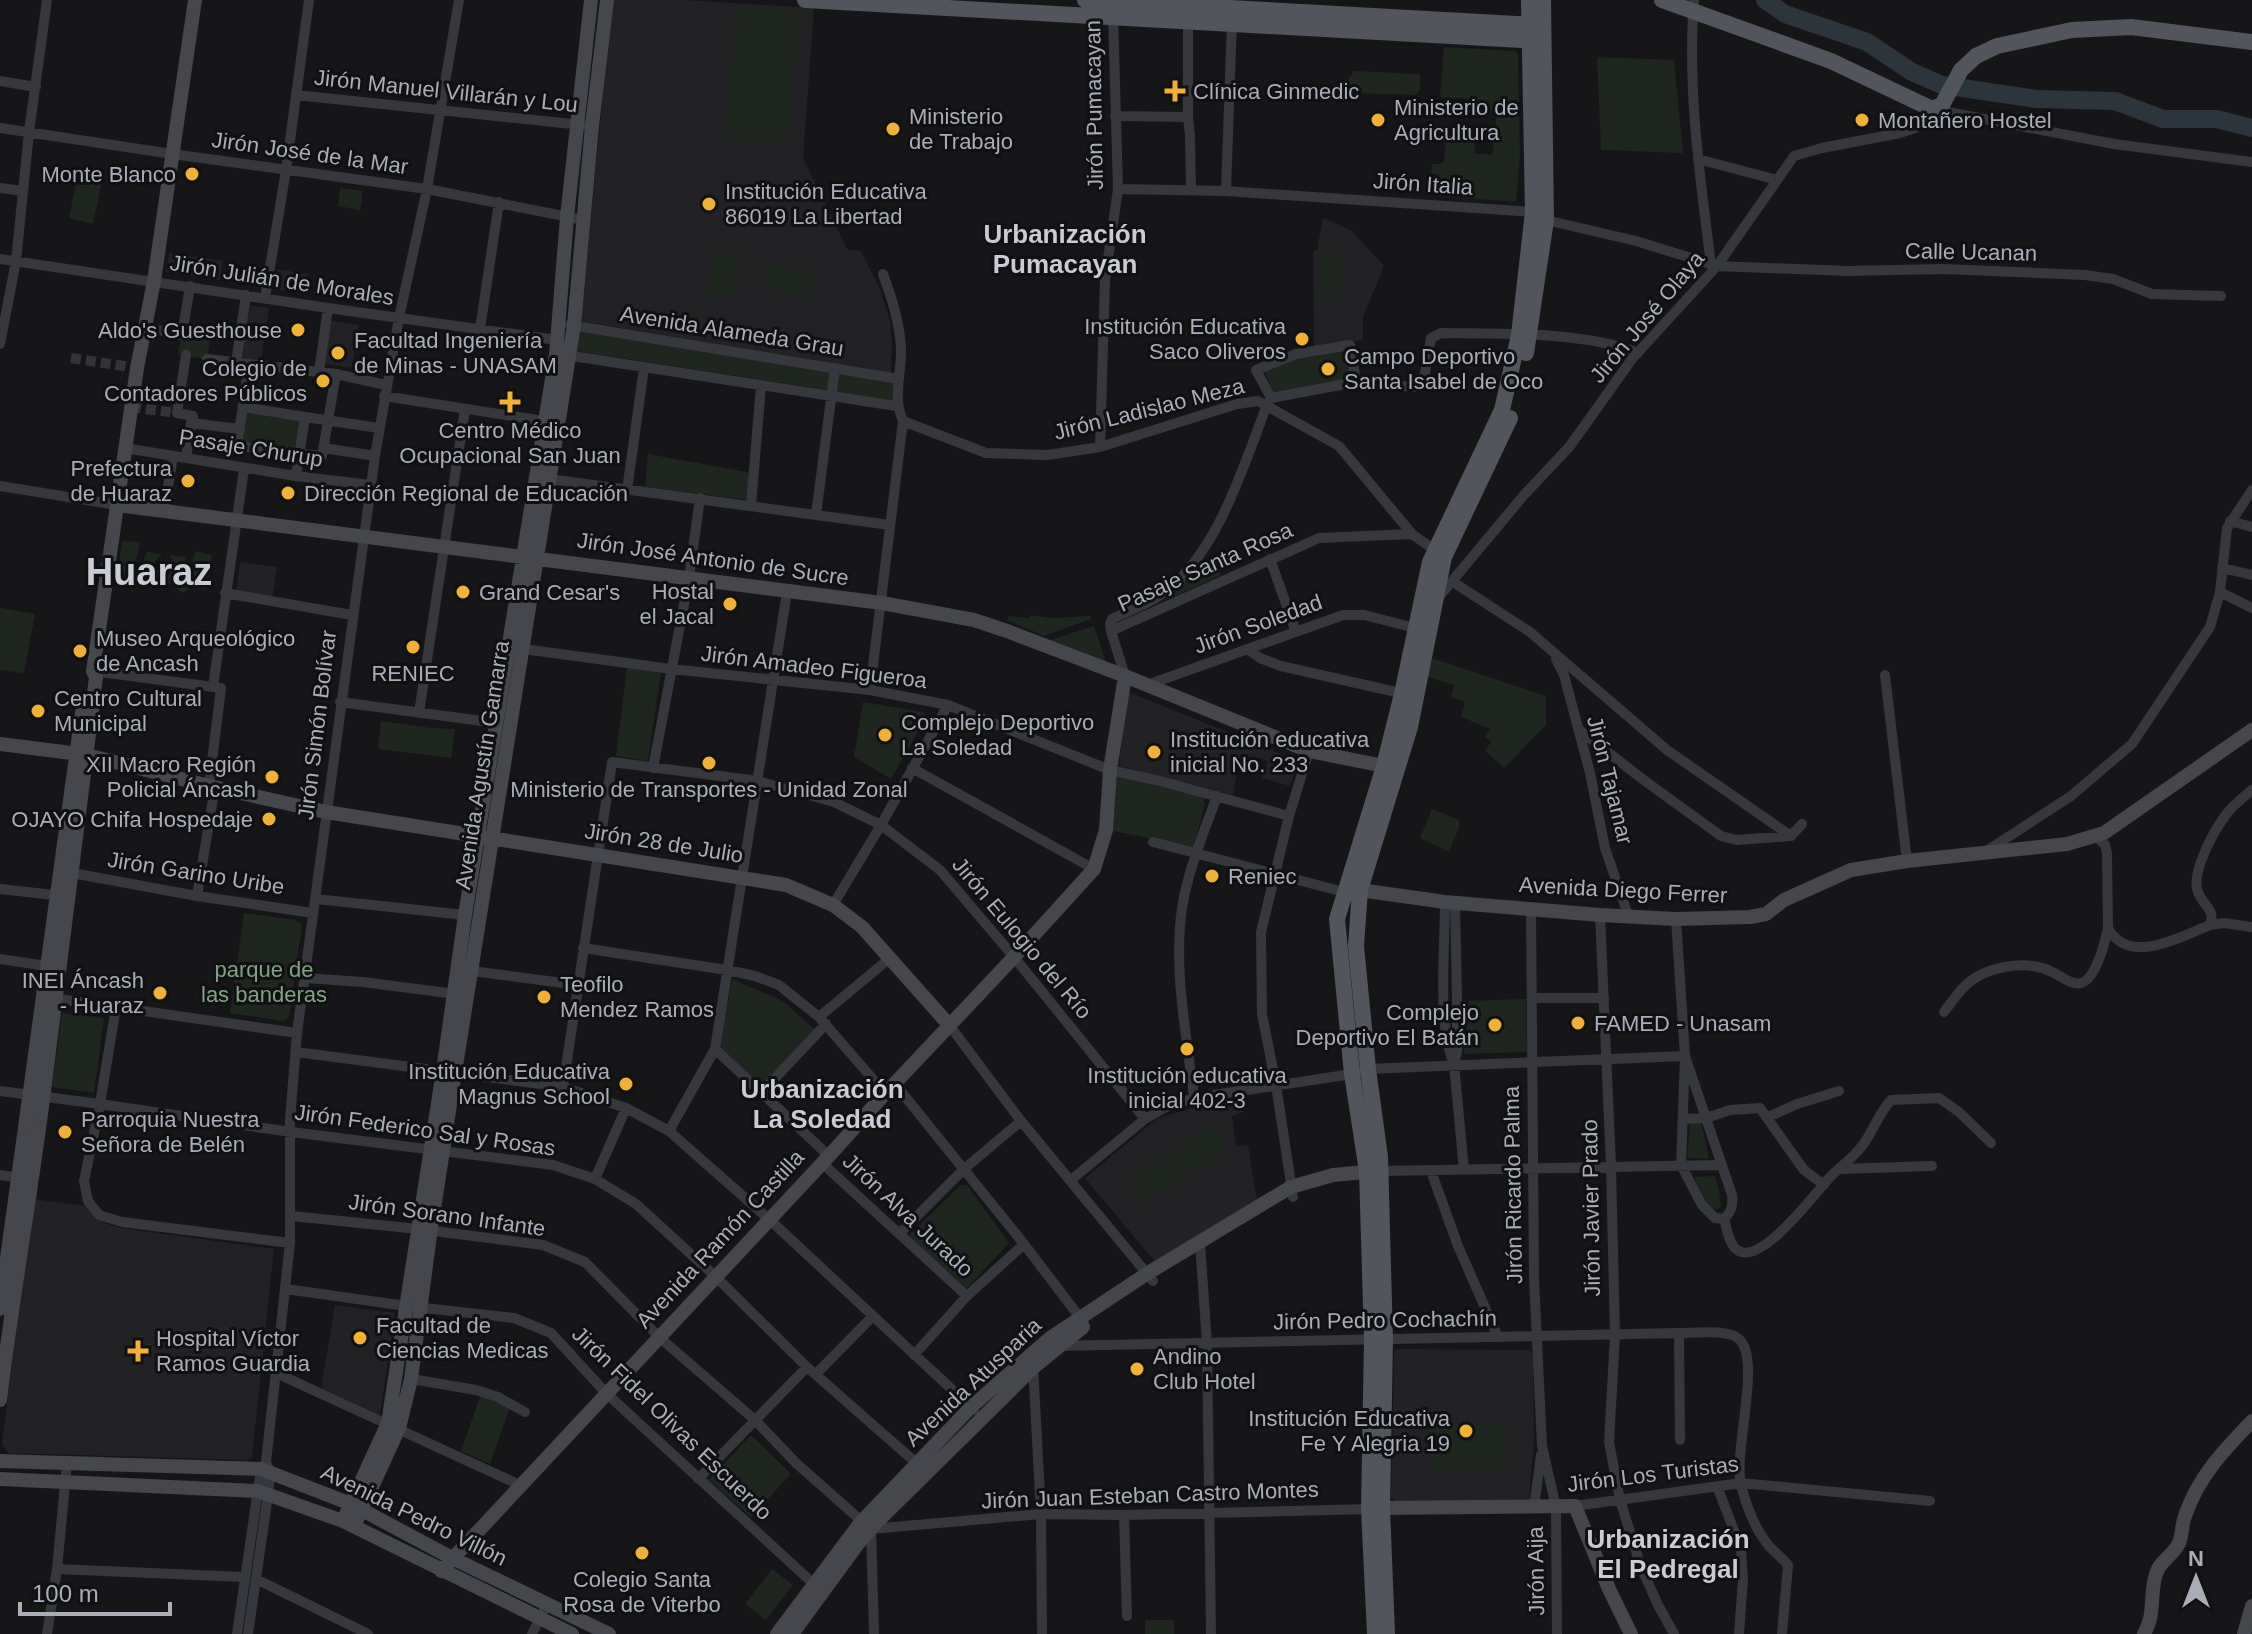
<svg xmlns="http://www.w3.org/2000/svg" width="2252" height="1634" viewBox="0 0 2252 1634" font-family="Arial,sans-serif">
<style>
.built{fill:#222225}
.green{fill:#1e261f}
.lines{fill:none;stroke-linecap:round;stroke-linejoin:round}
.river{stroke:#2c353c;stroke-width:18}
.street-tunnel{stroke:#333438;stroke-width:10;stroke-dasharray:10 5;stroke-linecap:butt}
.street{stroke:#37383d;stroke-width:10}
.secondary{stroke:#45474d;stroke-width:14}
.primary{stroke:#53555c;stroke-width:16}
.poi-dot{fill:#f2b134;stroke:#111113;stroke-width:3}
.labels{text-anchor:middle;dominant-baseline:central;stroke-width:6;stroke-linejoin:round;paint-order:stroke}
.street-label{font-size:22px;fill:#a8adb8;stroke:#111113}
.poi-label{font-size:22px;fill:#a8adb8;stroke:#111113;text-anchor:start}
.park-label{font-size:22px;fill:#7fa381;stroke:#111113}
.quarter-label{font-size:26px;font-weight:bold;fill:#c9ccd4;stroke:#111113}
.town-label{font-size:38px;font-weight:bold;fill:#c9ccd4;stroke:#111113}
</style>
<rect width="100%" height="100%" fill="#161618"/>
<path class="built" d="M612,0h74l128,8 -11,150 44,91 14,2 19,38 10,33 2,18 -1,34 -310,-53z
M1323,218l28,12 33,36 -21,51v23l-49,8 -1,-97 4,-1z
M169,253l54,8 -3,19 -54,-8z
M277,269l31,5 -3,20 -31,-5z
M246,305l23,3 -8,53 -23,-4z
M328,320l31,5 -7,43 -31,-5z
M240,562l37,5 -5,32 -36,-6z
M1131,693l168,68 -9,25 -28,-8 6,-17 -16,-5 -2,11h-12l-5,28 -114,-29 7,-71z
M1243,1100v12l-11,4 4,30 12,-1 9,56 -101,62 -71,-85 73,-60 41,-12z
M33,1199l53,7 6,8 13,9 15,5 154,21 -22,209 -3,2 -241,-7 -6,-9z
M335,1305l60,8 -15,102 -59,-27z
M1397,1349l132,1 4,5 1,87 -5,57 -133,4 -5,-6 3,-145z"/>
<path class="green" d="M737,5l64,7 -14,133 -64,-7z
M1444,47l71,4 3,3 2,101 -4,47 -78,-6 1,-21 -8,-1 1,-10h8l4,-3 2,-23 30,1 -2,14 18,2 5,-44 -23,-2v-10l-34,-2z
M1597,57l77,3 9,93 -82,-3z
M1353,71l67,3v16l-5,5 -66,-2v-17h3z
M77,178l25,4 -9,42 -24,-6z
M340,188l23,3 -3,19 -22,-4z
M711,250l27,2 -4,46 -27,-2z
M1342,250l1,49 -25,1 -1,-49z
M768,261l46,11 -6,26 -46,-11z
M184,323l28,4 -5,32 -29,-4z
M580,332l250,40 -3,18 -250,-39z
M1347,350l6,28 -77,15 -3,-1 -9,-23 41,-14 1,3z
M837,373l60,7 -3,23 -59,-10z
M243,407l62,10 -6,38 -61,-9z
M648,454l104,19 -2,27 -105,-13z
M122,541l18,1c-1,15 -8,29 -23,34z
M196,551l16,4 -6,36c-13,-10 -17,-26 -10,-40z
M147,552l15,2c-5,6 -11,7 -7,18l5,2 -1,6 -10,1 -10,7 -5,-4 -1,-10 9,-10z
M170,555l15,2 1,13 6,16 -9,7 -15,-11v-7l4,-2 4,-6z
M1194,568l26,4 1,3 -52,24 -1,-4 10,-6z
M0,608l35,6 -11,59 -24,-3z
M1031,615l20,3 40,-2v3l-47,17 -37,-16 2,-4 20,2z
M1094,626l13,39 -60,-24z
M1432,658l114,38v29l-42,43 -19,-17 6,-9 -6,-5 5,-8 -29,-12 4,-15 -14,-5 3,-12 -28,-9z
M627,667l34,6 -13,88 -32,-5z
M863,702l60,10 4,4 -36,63 -37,-22z
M381,721l50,7 24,1 -4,29 -73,-9z
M1117,775l86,22 2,7 -11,43 -86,-17z
M1432,809l27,11v8l-10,24 -29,-14z
M244,913l52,7 6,5 -13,92 -6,4 -53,-8z
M732,979l51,22 31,28 -53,59 -42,-40z
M1526,999l1,53 -63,2 -2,-53z
M62,1013l42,5 -10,75 -42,-6z
M1701,1121l8,38 -22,-1 3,-35z
M1214,1127l14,25 -48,25 2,4 -41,21 -13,-24 40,-21 -2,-5z
M1715,1176l4,14 2,17 -3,2 -9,-1 -15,-31z
M961,1185h6l42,58 -42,45 -59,-52z
M481,1394l29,13 -20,57 -29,-13z
M1505,1423l1,46 -75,2 -1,-46z
M751,1435l40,39 -40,43 -42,-37z
M772,1569l21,16 -27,35 -21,-16z
M1145,1620h29v14h-29z"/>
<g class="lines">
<path class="river" d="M1765,0l20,14 82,28 45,30 30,13 94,14 79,2 48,18h54l35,9"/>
<path class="street-tunnel" d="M143,327l39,8
M71,358l66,10
M131,407l46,6"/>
<path class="street" d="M1694,0c-7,88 6,177 17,265
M1188,20v97l2,19 1,53
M0,81l36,6
M296,95l286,30
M1115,116l73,1
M0,128l172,26 255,35 157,31
M1698,159l79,21
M0,188l23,3
M1118,189l108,2 307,21 13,8 90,21 81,25 130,5 97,-2 141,6 28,4 39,15 69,2
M1226,191l6,-170
M0,259l328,49 229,32
M265,298l21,-128 23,-170
M184,323l6,-37
M570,325l329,54
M480,329l19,-127
M0,344l16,-83 13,-129 18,-132
M186,355l-9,58 16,3 -2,7 49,6
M566,355l330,51
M207,359l129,15 50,11
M236,363l10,-68
M249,364l-12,82 85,10 14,-82
M319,372l9,-64
M384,396l160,25
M1271,398l85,-16 59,5 7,-3 2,-5 7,-41 10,-5c58,1 144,-2 197,20
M243,407l62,10 -9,59
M305,417l74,11
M903,421l83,32 62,2 52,-8 137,-43 21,-3 81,45 73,88 28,20
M1100,447l5,-167 13,-91 -5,-175
M125,448l171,28 75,9
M324,448l51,8
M186,458l5,-35
M549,479l341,46
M0,486l117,19
M627,490l17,-122
M751,505l10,-119
M164,511l9,-55
M816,515l19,-147
M2230,521l22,6
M1270,559l26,73
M2222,568l30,7
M1453,582l77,50 137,118 124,86
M2220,592l32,16
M225,593l127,22
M1438,598l86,-103 46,-49 62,-87 85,-93 77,-110 28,-8 78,-15 15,-5 17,-19 182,35 138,18
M1111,631l208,-93 93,-4
M516,648l155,21 199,21 78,15 162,65 50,11 129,35
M1247,649l13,9 21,8 124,28
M1556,659l8,16 26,98 15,75 23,67
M93,671l120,16
M1885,675l22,186
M1125,676l-14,-45 -1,-7 2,-5c19,-9 39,-16 55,-29 52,-40 77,-126 100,-185l4,-7 -15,-28 40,-16 54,-9 6,37
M1147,685l196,-70h21l55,14
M213,687l31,-218
M870,690l33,-269c-11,-25 -1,-47 -2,-74 -2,-27 -9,-48 -18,-73
M340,702l157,21
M419,713l46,-304
M1578,729l67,52 76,55 16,4 54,-4 11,-12
M653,768l36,-190 11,-80
M912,768l182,101
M209,786l12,-98 -8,-1
M2096,836l9,9 2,8 1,75c21,39 73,8 102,-3 6,-16 -7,-19 -12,-33 -8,-18 16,-61 27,-76 7,-10 17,-18 27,-26
M1153,842l191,50
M1985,852l86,-56 61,-52 78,-117 10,-35 7,-64 25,-38
M72,873l125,23 116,17
M0,889l63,7
M197,896l18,-109
M316,899l149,16
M1445,902c0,44 -8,124 9,162
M1455,903l2,93v56l-3,12 10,106
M833,905l48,-80 67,-120
M1531,908l3,370 8,168 14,61 1,127
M1600,915l11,251 4,169 -6,107 11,58 21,67 17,38 16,29
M2210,925l14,-2 28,4
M583,948l144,22 28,6 24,9 40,32 66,76
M0,959l47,7
M472,971l106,14
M306,978l57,4 92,12
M52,998l245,35
M1532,998h72
M116,1007l-16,97 -16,77 4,20 11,14 23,7 168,21
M1944,1012c7,-9 13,-18 20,-25 20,-21 63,-28 88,-15 8,3 20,14 29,11 15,-4 24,-41 27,-55
M819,1017l71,-59
M950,1026l71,95 132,160
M715,1049l114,107
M296,1052l267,35 63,21 43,23 101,89 204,190
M895,1084l129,160 60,79
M563,1087l49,-325 146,19 76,21 47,23 59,45 74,87 131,162
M0,1091l100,13 191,28 262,33 42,14 41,25 80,73 91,90 115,101
M761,1093l65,-69
M1194,1098c-7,-62 -21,-127 -12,-190 6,-38 22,-76 35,-112
M1768,1117l29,-13 42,-13
M1683,1119l23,-1 24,-8 30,-2 44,62 20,15
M669,1131l46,-82 72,-457
M822,1163l145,133
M1839,1169l93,-3
M1380,1171l342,-6
M1431,1171l27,75 40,91
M0,1175l21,3
M595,1179l31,-71
M1071,1180l74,-61 21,-12 28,-9 158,-24 16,-5 317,-13 47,139c1,11 0,16 -8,24l-9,-1 -13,-13 -21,-40 4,-109 -9,-137
M1293,1197l-17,-112 -14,-71 -1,-82 28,-116 20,-65
M292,1216l126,13 125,16 42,17 74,75 96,83 41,43 70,62
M1724,1219c3,10 5,27 15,32 24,13 77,-59 91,-74 12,-12 25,-20 35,-35 9,-14 15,-30 26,-42l48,-2 20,14 32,31
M899,1234l65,-65 57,-48
M1200,1243l7,101 4,290
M286,1289l120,17 108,12 37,15 55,60 211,194
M1679,1333l1,107
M1056,1346l623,-13c15,0 49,-4 60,6 23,20 -6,113 2,146 5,19 13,42 25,57 6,9 15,14 22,23l-6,69
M914,1355l53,-59 57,-52
M1033,1365l8,149 1,120
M276,1373l246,113
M816,1374l57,-58
M411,1379l65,11 22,7 27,15
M698,1479l109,-112
M1717,1486l24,63 2,30 -4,55
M1575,1506l166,-23 189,18
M1534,1507l7,-52
M1124,1515l3,101
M871,1529l170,-15 83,1 248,-6
M871,1529l3,105
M57,1569l187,8
M256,1579l112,55
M47,1634l10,-65 10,-106
M237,1634l24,-165 2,-3
M248,1634l20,-139 2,-22 -4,-11 24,-219v-123l7,-87 78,-577 24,-138 28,-129 32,-189
M532,1634l15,-30"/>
<path class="secondary" d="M117,505l765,98 92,17 33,11 118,45 184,75 75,15 10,4
M0,744l87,11 122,31 117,26 460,73 47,20 29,22 88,99
M1349,892l11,-2 85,12 155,13 76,4 74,-2 16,-3 18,-14 67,-30 56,-9 160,-17 37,-11 148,-103
M0,1309l82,-596
M0,1400c12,-100 30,-200 43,-301 18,-140 36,-281 53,-422l-3,-6 44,-303 17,-87 41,-281
M0,1461l261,8 90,35 101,54 157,76
M0,1479l258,12 85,30 229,113
M1382,1508l193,-2 34,83 22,45
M343,1521l45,-98 55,-352 22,-156 91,-561 11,-137 24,-217
M354,1526l45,-98 12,-49 19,-144 25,-163 119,-747 18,-199 15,-126
M441,1571l388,-415 52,-58 133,-141 80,-88 12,-39 4,-60 15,-94
M777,1634l84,-112 110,-115 79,-69 98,-65 143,-86 42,-12 43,-4
M792,1634l65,-89 21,-24 156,-154 49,-40
M2144,1634c12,-21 5,-38 12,-60 3,-12 15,-17 22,-29 5,-9 3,-19 7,-29 13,-39 39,-66 67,-95
M2244,1634l8,-28"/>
<path class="primary" d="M805,0l733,41
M1085,0l452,25
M1662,0l169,61 101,48 10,-4 19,-35 15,-14 21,-10 75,-16 59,-3 121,15
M1526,353l20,-133 -3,-220
M1375,1634l-6,-125 3,-169 -5,-169 -15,-97 -15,-155 47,-153 18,-72 28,-132 72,-152 17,-75 14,-123 -4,-212
M1387,1634l-5,-126 3,-168 -5,-183 -12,-88 -12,-123 4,-56 50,-163 34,-170 66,-139"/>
</g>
<g class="poi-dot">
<path d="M1171 79h8v8h8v8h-8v8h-8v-8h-8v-8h8z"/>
<circle cx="1378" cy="120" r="8"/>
<circle cx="1862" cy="120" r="8"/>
<circle cx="893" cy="129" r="8"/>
<circle cx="192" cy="174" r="8"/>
<circle cx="709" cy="204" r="8"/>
<circle cx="298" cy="330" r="8"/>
<circle cx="1302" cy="339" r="8"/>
<circle cx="338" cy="353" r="8"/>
<circle cx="1328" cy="369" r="8"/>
<circle cx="323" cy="381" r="8"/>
<path d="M506 390h8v8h8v8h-8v8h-8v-8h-8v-8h8z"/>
<circle cx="188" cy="481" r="8"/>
<circle cx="288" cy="493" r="8"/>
<circle cx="463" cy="592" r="8"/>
<circle cx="730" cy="604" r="8"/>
<circle cx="413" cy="647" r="8"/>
<circle cx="80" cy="651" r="8"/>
<circle cx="38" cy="711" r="8"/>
<circle cx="885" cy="735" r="8"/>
<circle cx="1154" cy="752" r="8"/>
<circle cx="709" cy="763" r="8"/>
<circle cx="272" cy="777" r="8"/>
<circle cx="269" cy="819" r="8"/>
<circle cx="1212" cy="876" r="8"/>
<circle cx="160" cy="993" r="8"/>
<circle cx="544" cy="997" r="8"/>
<circle cx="1578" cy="1023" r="8"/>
<circle cx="1495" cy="1025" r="8"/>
<circle cx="1187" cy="1049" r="8"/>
<circle cx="626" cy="1084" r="8"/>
<circle cx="65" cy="1132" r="8"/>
<circle cx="360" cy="1338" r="8"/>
<path d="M134 1339h8v8h8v8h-8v8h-8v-8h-8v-8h8z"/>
<circle cx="1137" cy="1369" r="8"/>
<circle cx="1466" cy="1431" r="8"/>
<circle cx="642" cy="1553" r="8"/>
</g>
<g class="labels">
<g class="street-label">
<text transform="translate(446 91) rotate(6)">Jirón Manuel Villarán y Lou</text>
<text transform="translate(1094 105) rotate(-91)">Jirón Pumacayan</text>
<text transform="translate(310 153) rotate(8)">Jirón José de la Mar</text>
<text transform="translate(1423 184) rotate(4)">Jirón Italia</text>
<text transform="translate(1971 252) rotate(1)">Calle Ucanan</text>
<text transform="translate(282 280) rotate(9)">Jirón Julián de Morales</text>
<text transform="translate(1647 317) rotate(-50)">Jirón José Olaya</text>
<text transform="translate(732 331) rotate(9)">Avenida Alameda Grau</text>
<text transform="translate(1149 409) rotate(-14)">Jirón Ladislao Meza</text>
<text transform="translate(251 448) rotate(9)">Pasaje Churup</text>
<text transform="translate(713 559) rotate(8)">Jirón José Antonio de Sucre</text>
<text transform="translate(1205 567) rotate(-24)">Pasaje Santa Rosa</text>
<text transform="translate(1258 624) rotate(-20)">Jirón Soledad</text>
<text transform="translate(814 667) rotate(7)">Jirón Amadeo Figueroa</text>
<text transform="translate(317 725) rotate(-83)">Jirón Simón Bolívar</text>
<text transform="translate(482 765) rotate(-81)">Avenida Agustín Gamarra</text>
<text transform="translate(1610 780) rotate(76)">Jirón Tajamar</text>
<text transform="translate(664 843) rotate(9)">Jirón 28 de Julio</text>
<text transform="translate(196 873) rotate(9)">Jirón Garino Uribe</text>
<text transform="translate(1623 890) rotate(3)">Avenida Diego Ferrer</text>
<text transform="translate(1022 938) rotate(50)">Jirón Eulogio del Río</text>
<text transform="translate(425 1130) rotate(8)">Jirón Federico Sal y Rosas</text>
<text transform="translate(1513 1185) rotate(-91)">Jirón Ricardo Palma</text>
<text transform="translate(1591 1208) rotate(-91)">Jirón Javier Prado</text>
<text transform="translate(447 1215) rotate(8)">Jirón Sorano Infante</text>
<text transform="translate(908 1215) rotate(43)">Jirón Alva Jurado</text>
<text transform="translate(720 1239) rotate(-47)">Avenida Ramón Castilla</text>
<text transform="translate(1385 1320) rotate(-1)">Jirón Pedro Cochachín</text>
<text transform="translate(973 1382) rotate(-43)">Avenida Atusparia</text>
<text transform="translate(672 1423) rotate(44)">Jirón Fidel Olivas Escuerdo</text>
<text transform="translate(1653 1474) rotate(-7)">Jirón Los Turistas</text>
<text transform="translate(1150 1495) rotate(-2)">Jirón Juan Esteban Castro Montes</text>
<text transform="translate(414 1515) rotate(26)">Avenida Pedro Villón</text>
<text transform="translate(1536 1571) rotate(-91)">Jirón Aija</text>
</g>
<g class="poi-label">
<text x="1193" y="91">Clínica Ginmedic</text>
<text x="1394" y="107">Ministerio de<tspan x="1394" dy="25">Agricultura</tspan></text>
<text x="909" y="116">Ministerio<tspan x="909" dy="25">de Trabajo</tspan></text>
<text x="1878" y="120">Montañero Hostel</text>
<text x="176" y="174" text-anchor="end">Monte Blanco</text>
<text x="725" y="191">Institución Educativa<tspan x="725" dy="25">86019 La Libertad</tspan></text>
<text x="1286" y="326" text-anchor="end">Institución Educativa<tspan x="1286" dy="25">Saco Oliveros</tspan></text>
<text x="282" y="330" text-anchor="end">Aldo's Guesthouse</text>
<text x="354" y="340">Facultad Ingeniería<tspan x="354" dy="25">de Minas - UNASAM</tspan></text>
<text x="1344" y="356">Campo Deportivo<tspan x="1344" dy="25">Santa Isabel de Oco</tspan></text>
<text x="307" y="368" text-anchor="end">Colegio de<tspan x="307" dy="25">Contadores Públicos</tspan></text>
<text x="510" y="430" text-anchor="middle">Centro Médico<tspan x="510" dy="25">Ocupacional San Juan</tspan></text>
<text x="172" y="468" text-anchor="end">Prefectura<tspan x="172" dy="25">de Huaraz</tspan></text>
<text x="304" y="493">Dirección Regional de Educación</text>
<text x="714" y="591" text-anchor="end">Hostal<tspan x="714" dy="25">el Jacal</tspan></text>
<text x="479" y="592">Grand Cesar's</text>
<text x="96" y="638">Museo Arqueológico<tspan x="96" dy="25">de Ancash</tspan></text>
<text x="413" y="673" text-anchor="middle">RENIEC</text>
<text x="54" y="698">Centro Cultural<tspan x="54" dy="25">Municipal</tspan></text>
<text x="901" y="722">Complejo Deportivo<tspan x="901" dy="25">La Soledad</tspan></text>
<text x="1170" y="739">Institución educativa<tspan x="1170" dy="25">inicial No. 233</tspan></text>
<text x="256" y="764" text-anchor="end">XII Macro Región<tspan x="256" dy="25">Policial Áncash</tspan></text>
<text x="709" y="789" text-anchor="middle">Ministerio de Transportes - Unidad Zonal</text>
<text x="253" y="819" text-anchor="end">OJAYO Chifa Hospedaje</text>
<text x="1228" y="876">Reniec</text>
<text x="144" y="980" text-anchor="end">INEI Áncash<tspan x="144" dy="25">- Huaraz</tspan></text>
<text x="560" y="984">Teofilo<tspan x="560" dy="25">Mendez Ramos</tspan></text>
<text x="1479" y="1012" text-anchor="end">Complejo<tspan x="1479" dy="25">Deportivo El Batán</tspan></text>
<text x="1594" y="1023">FAMED - Unasam</text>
<text x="610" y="1071" text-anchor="end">Institución Educativa<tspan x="610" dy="25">Magnus School</tspan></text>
<text x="1187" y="1075" text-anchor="middle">Institución educativa<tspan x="1187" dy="25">inicial 402-3</tspan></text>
<text x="81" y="1119">Parroquia Nuestra<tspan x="81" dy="25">Señora de Belén</tspan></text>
<text x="376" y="1325">Facultad de<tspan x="376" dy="25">Ciencias Medicas</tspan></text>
<text x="156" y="1338">Hospital Víctor<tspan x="156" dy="25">Ramos Guardia</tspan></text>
<text x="1153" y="1356">Andino<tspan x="1153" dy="25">Club Hotel</tspan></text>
<text x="1450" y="1418" text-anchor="end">Institución Educativa<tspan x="1450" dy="25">Fe Y Alegria 19</tspan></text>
<text x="642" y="1579" text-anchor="middle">Colegio Santa<tspan x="642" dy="25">Rosa de Viterbo</tspan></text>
</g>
<g class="park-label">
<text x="264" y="969">parque de<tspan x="264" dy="25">las banderas</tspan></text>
</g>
<g class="quarter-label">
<text x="1065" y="234">Urbanización<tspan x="1065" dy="30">Pumacayan</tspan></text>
<text x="822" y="1089">Urbanización<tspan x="822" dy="30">La Soledad</tspan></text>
<text x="1668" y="1539">Urbanización<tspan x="1668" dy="30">El Pedregal</tspan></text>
</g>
<g class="town-label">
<text x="149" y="572">Huaraz</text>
</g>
</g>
<g transform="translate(2196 1578)" stroke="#111113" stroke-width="6" paint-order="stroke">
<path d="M0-6L14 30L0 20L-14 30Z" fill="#a8adb8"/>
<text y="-12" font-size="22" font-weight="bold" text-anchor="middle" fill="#a8adb8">N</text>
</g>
<path d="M20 1602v12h150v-12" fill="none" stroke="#a8adb8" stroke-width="4"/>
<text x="32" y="1602" font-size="24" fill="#a8adb8" stroke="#111113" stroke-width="6" paint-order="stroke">100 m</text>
</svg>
